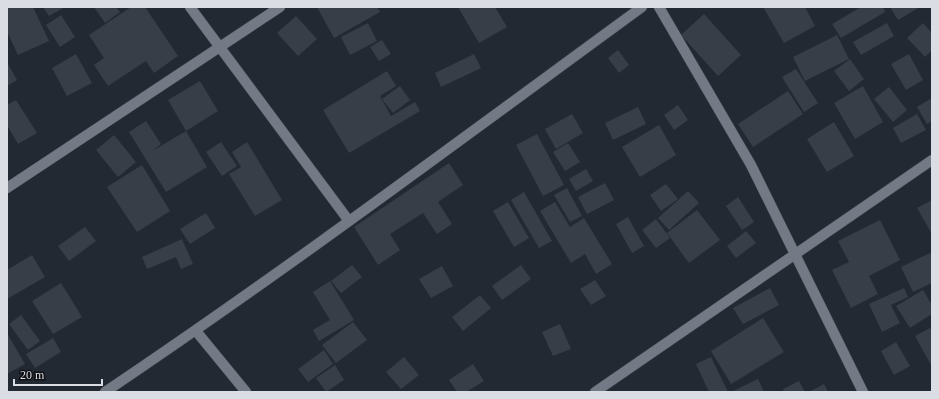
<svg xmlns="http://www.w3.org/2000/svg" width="939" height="399" viewBox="0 0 939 399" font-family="Georgia,serif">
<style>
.building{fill:#373e47}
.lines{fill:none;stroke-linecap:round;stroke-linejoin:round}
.minor-casing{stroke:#42464e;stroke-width:11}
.tertiary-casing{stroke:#42464e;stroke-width:11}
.minor{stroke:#737a85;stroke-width:10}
.tertiary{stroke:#737a85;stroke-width:10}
</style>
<rect width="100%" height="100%" fill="#232932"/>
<path class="building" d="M7,7h26l16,34 -31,14 -11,-23z
M43,7h22l-16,9z
M94,7h22l4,5 -15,11z
M131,7h14l33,49 -24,17 -8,-12 -38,25 -14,-21 10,-7 -15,-23z
M317,7h60l3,5 -46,26z
M458,7h37l12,20 -28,16z
M763,7h42l10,19 -31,17z
M861,7h22l2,5 -44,26 -9,-14z
M890,7h30l-22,13z
M704,14l37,41 -23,21 -37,-41z
M61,15l14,22 -15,10 -14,-22z
M296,16l21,23 -19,17 -21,-23z
M368,23l9,18 -27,14 -9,-18z
M887,23l7,13 -33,19 -8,-13z
M923,23l9,10v17l-7,7 -18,-19z
M837,35l12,24 -44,22 -12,-24z
M382,40l9,14 -12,7 -9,-14z
M618,50l11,15 -10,8 -11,-15z
M76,54l16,29 -25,13 -15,-28z
M474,54l7,14 -40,19 -6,-14z
M909,54l14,26 -17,10 -15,-26z
M850,59l14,20 -15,12 -15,-20z
M7,62l10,18 -10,6z
M796,69l22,34 -14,9 -22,-35z
M387,71l9,15 -16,10 11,20 24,-14 5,9 -71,42 -26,-43z
M200,81l18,30 -32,20 -18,-31z
M400,86l10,14 -17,13 -11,-14z
M863,86l20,36 -28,17 -21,-36z
M889,87l18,23 -14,12 -19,-23z
M788,91l15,23 -50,33 -15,-23z
M932,98v23l-5,3 -10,-17z
M16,100l21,33 -19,11 -11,-19v-20z
M678,105l10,15 -14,10 -10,-15z
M638,107l8,17 -33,16 -8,-17z
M572,114l11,19 -27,16 -11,-20z
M917,114l9,16 -25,13 -8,-15z
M146,121l15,23 -9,7 34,-20 21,36 -41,25 -37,-60z
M834,122l20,34 -27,16 -20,-33z
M659,125l17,30 -36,22 -18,-30z
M537,134l27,51 -21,11 -27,-51z
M114,135l22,27 -18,15 -22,-27z
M221,142l16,24 -15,10 -16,-24z
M247,142l35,58 -27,16 -26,-42 12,-7 -9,-15z
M568,143l12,19 -15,9 -12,-19z
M449,163l14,22 -25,17 14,22 -15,10 -14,-21 -33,21 10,16 -22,15 -24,-38z
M142,165l28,46 -33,21 -30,-45z
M586,169l7,12 -17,10 -7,-12z
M605,183l9,17 -27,14 -9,-17z
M666,184l12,15 -17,12 -11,-16z
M567,188l15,28 -12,6 -16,-27z
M688,191l11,12 -30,27 -11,-12z
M524,192l28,49 -13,7 -28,-48z
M738,197l16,25 -12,8 -16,-24z
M932,200v34l-15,-26z
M508,202l21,36 -15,9 -21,-36z
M555,202l15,25 14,-9 28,46 -16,10 -11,-20 -14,9 -31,-52z
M697,210l23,30 -31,23 -22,-30z
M206,213l9,15 -25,16 -10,-15z
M628,217l16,29 -12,7 -16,-29z
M656,219l14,19 -14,10 -14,-18z
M880,220l20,40 -31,16 9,18 -27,14 -19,-38 17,-8 -11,-21z
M85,227l11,14 -27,20 -11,-15z
M746,231l10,12 -20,15 -9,-12z
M182,239l11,25 -12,5 -5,-12 -29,12 -5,-12z
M930,253l2,3v27l-19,9 -12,-25z
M32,255l13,22 -38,22v-29z
M352,265l10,12 -21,16 -10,-12z
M521,265l10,14 -29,21 -10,-14z
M442,266l11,20 -22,12 -12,-19z
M595,280l11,16 -15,9 -11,-16z
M330,281l24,39 -35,21 -6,-11 17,-10 -17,-28z
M61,283l21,34 -29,17 -21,-33z
M770,288l9,17 -36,19 -10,-16z
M904,288l4,9 -17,8 9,18 -18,9 -13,-28z
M923,290l9,15v9l-22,14 -14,-22z
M480,295l11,13 -28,23 -11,-14z
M21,315l19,26 -12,9 -19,-26z
M763,318l21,34 -53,32 -20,-33z
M353,322l14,18 -31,23 -14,-18z
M560,324l11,25 -18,7 -11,-24z
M930,328l2,4v35l-17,-31z
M7,333l18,31 -18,10z
M53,338l8,14 -26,16 -9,-14z
M896,342l14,24 -16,9 -13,-24z
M324,350l9,14 -25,18 -10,-13z
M404,357l15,18 -18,14 -15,-17z
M711,357l17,35h-19l-13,-28z
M473,364l11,17 -18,11h-9l-8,-12z
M335,365l9,15 -18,12 -10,-14z
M758,379l6,13h-33z
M799,381l6,11h-21l-1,-3z
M824,384l4,8h-19z"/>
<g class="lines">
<defs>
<path id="minor" d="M190,7l159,214
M659,7l92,158 112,227
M7,188l273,-181
M595,392l337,-232"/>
<path id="tertiary" d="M196,331l50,61
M105,392c183,-123 359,-255 537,-385"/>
</defs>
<use href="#minor" class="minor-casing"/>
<use href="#tertiary" class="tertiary-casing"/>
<use href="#minor" class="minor"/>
<use href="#tertiary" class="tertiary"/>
</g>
<rect width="939" height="399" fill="none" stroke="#dadee4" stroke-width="16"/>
<path d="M14 379v6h88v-6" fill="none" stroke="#dadee4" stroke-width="2"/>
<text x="20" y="379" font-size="12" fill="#dadee4" stroke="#0f1115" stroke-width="3" paint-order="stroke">20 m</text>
</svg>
